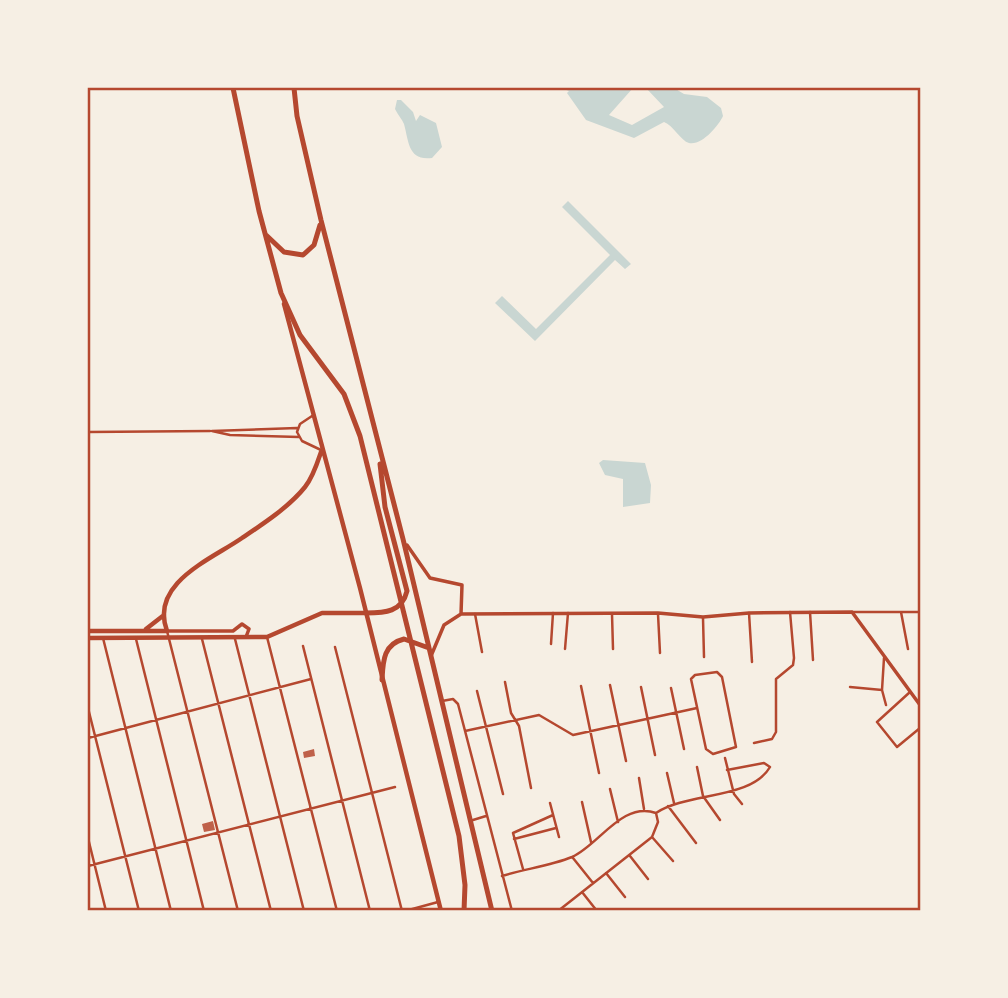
<svg xmlns="http://www.w3.org/2000/svg" width="1008" height="998" viewBox="0 0 1008 998" font-family="'Fira Sans Condensed',sans-serif">
<style>
.water{fill:#c9d6d2}
.building{fill:#bf614a}
.lines{fill:none;stroke-linecap:round;stroke-linejoin:round}
.minor{stroke:#b5482f;stroke-width:2.5}
.tertiary{stroke:#b5482f;stroke-width:3.5}
.secondary{stroke:#b5482f;stroke-width:4.5}
.trunk{stroke:#b5482f;stroke-width:5}
.neatline{fill:none;stroke:#b5482f;stroke-width:2.5}
</style>
<rect width="100%" height="100%" fill="#f6efe4"/>
<path class="water" d="M561,88h72l-24,27 23,10 32,-18 -18,-19h28l10,6 23,3 14,11 2,8c-4,9 -21,30 -34,27 -8,-2 -16,-18 -25,-21l-30,16 -48,-18 -19,-27 2,-2z
M397,100h4l12,12 3,9 4,-6 16,8 6,24 -10,11c-24,3 -23,-16 -28,-34 -2,-5 -6,-9 -9,-15z
M568,201l63,63 -6,5 -10,-9 -80,81 -40,-38 7,-7 34,33 74,-74 -48,-48z
M603,460l42,3 6,22 -1,18 -27,4v-28l-18,-4 -6,-12z"/>
<path class="building" d="M314,749l1,7 -11,2 -1,-6z
M213,821l2,9 -11,2 -2,-8z"/>
<g class="lines">
<path class="minor" d="M312,416l-12,8 -3,8 5,9 19,9
M297,428l-85,3 18,4 69,2
M88,432l122,-1
M810,612l3,48
M852,612h68
M901,612l7,37
M749,613l3,49
M475,614l7,38
M612,614l1,35
M658,614l2,39
M703,618l1,39
M167,631l71,280
M267,637l70,274
M103,638l68,273
M136,639l68,272
M202,639l69,272
M235,639l69,272
M551,644l2,-31
M303,646l67,265
M335,647l67,264
M565,649l3,-36
M884,658l-2,32 4,15
M717,672l5,5 14,70 -23,7 -7,-5 -15,-70 4,-4z
M505,682l6,31 8,13 12,62
M610,685l16,76
M581,686l18,87
M641,687l14,68
M850,687l32,3
M671,688l13,61
M477,691l26,103
M910,692l-33,30 20,25 23,-19
M442,701l11,-2 5,5 54,207
M88,708l51,203
M465,731l74,-16 34,20 124,-27
M88,738l223,-59
M754,743l18,-4 4,-7v-53l17,-14 1,-7 -4,-46
M725,758l9,36 8,10
M697,767l6,29 17,24
M667,773l7,30
M639,778l5,31
M610,789l8,33
M582,802l9,40
M550,803l9,34
M668,806l28,37
M473,820l13,-4
M652,837l21,24
M88,838l18,73
M514,839l42,-11
M630,856l18,23
M573,858l20,25
M88,866l307,-79
M523,869l-10,-36 40,-18
M606,873l19,24
M502,876c22,-7 48,-10 70,-19 27,-12 50,-56 84,-44 31,-21 95,-13 114,-46l-6,-4 -37,7
M582,892l15,19
M405,911l33,-9
M558,911l94,-74 6,-15 -2,-9"/>
<path class="tertiary" d="M407,545l23,33 32,7 -1,29
M167,631h66l9,-7 7,5 -3,8
M431,656l13,-31 17,-11 197,-1 45,4 46,-4 103,-1 68,93"/>
<path class="secondary" d="M284,304l76,284 81,323
M146,629l18,-14
M88,631h79c-18,-48 45,-72 75,-93 21,-14 47,-31 63,-51 8,-10 12,-23 16,-35
M88,638l179,-1 55,-24h44"/>
<path class="trunk" d="M233,88l26,123 22,82 19,42 44,59 16,42 99,400 6,49 -1,26
M294,88l3,28 24,104 82,319 89,372
M266,235l18,17 19,3 11,-10 6,-20
M366,613c19,0 36,-1 41,-22l-22,-84 -5,-43
M382,680c1,-18 1,-36 22,-41l25,9"/>
</g>
<rect width="1008" height="998" fill="none" stroke="#f6efe4" stroke-width="178"/>
<rect x="89" y="89" width="830" height="820" class="neatline"/>
</svg>
